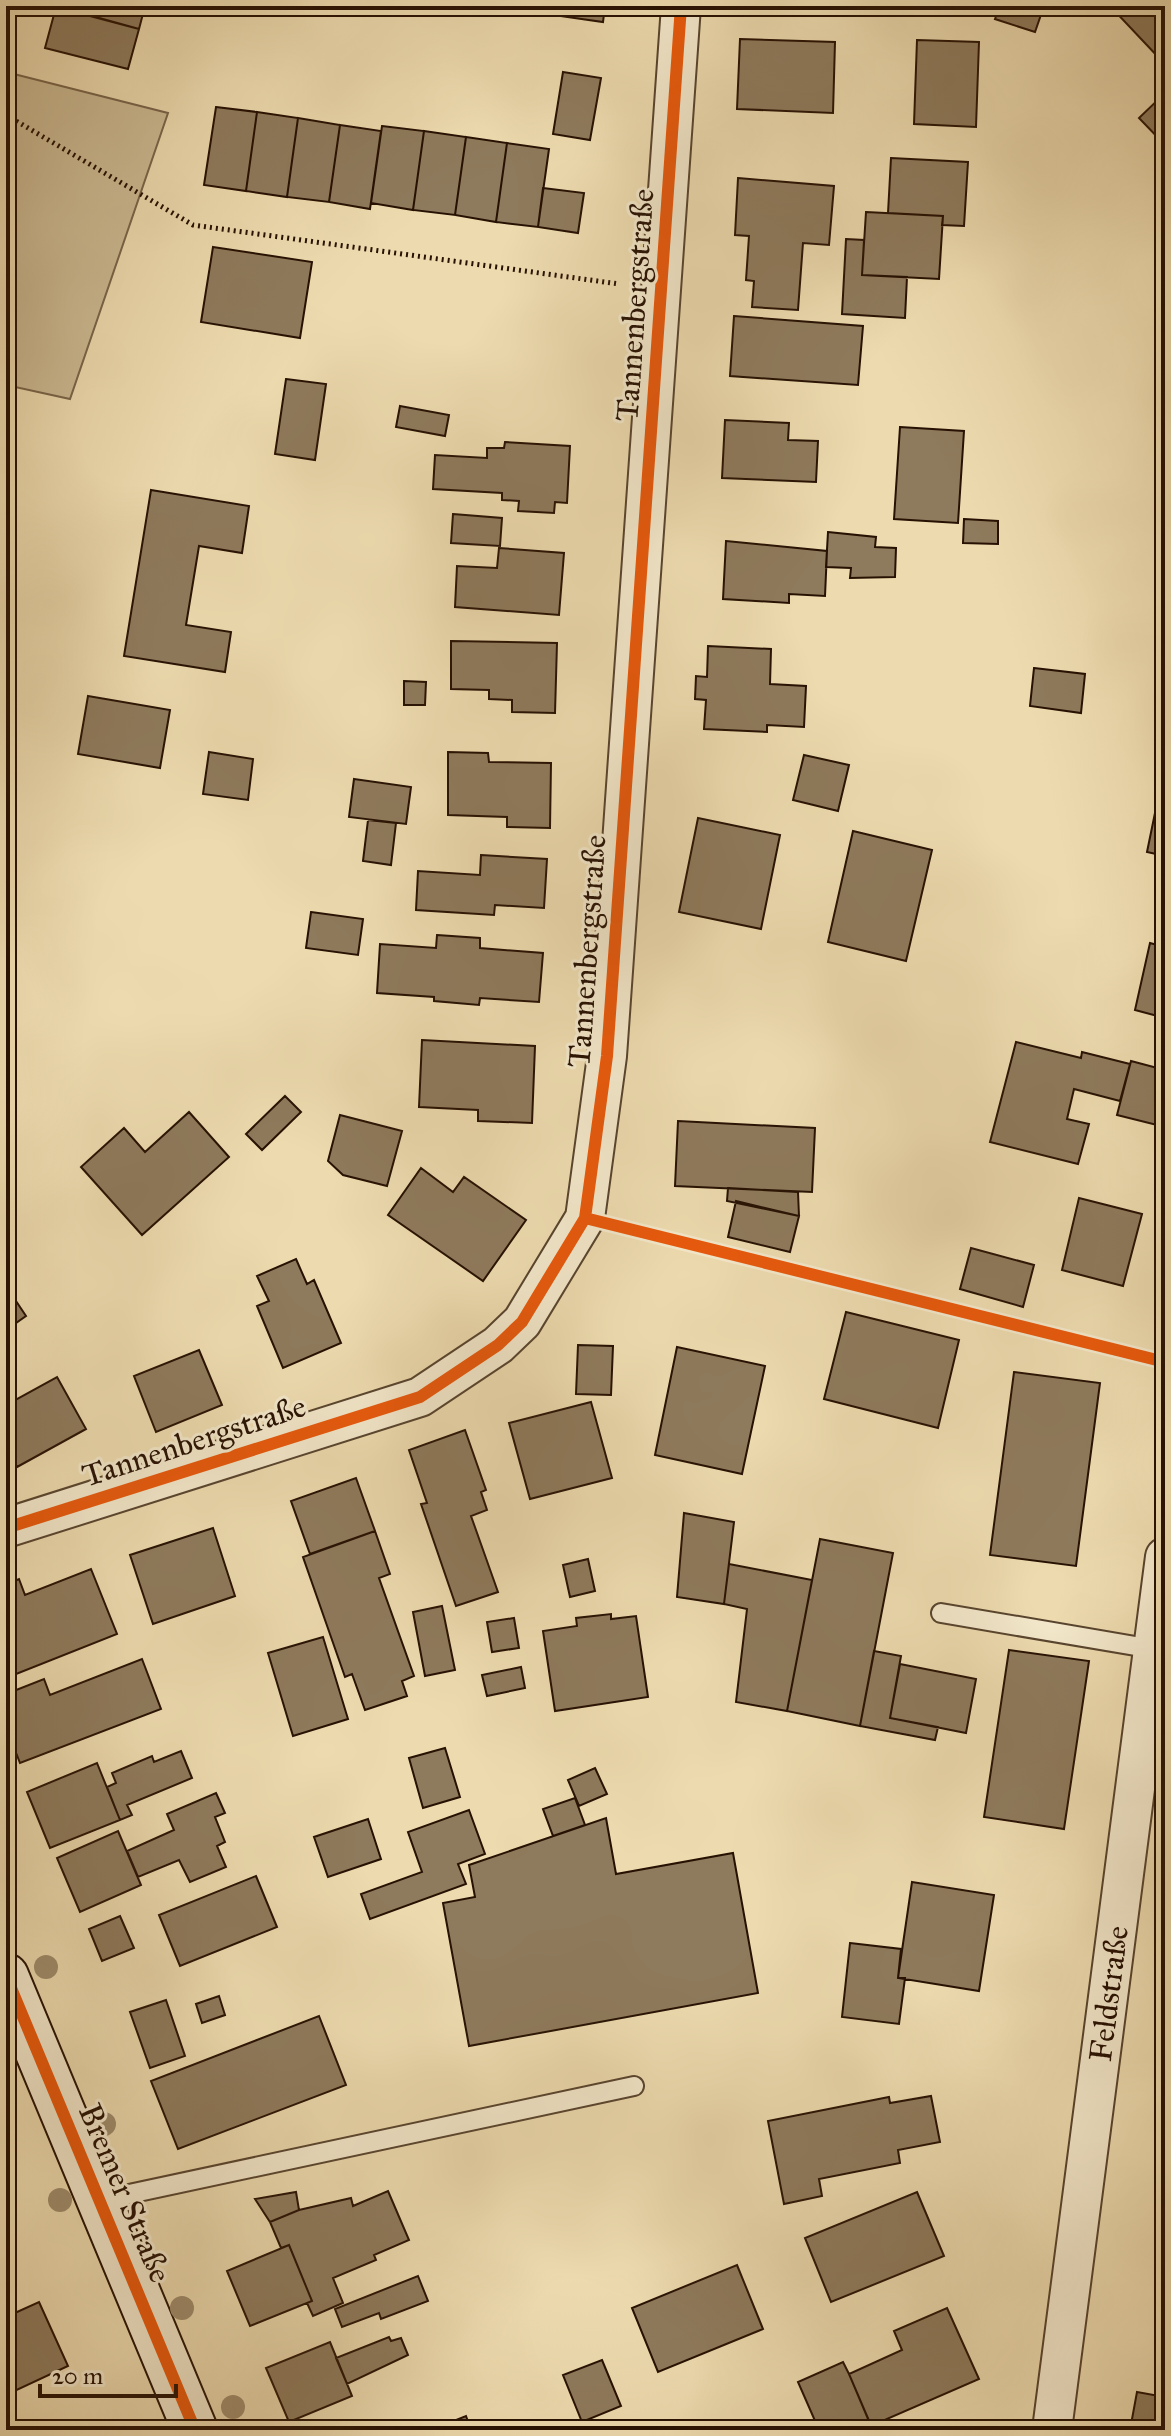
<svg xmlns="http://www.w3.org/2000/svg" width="1171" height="2436" viewBox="0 0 1171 2436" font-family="'IM FELL Great Primer',serif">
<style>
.green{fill:#cbb992;stroke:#79654a;stroke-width:2}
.building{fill:#8e7a5c;stroke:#271103;stroke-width:2}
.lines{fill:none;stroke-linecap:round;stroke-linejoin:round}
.service-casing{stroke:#58442e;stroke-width:22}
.minor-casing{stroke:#58442e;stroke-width:42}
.secondary-casing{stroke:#271103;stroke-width:48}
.path{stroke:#271103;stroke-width:5;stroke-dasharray:2 4;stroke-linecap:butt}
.service{stroke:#f3e8cb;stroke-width:18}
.minor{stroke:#f3e8cb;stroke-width:38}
.secondary{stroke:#f3e8cb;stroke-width:44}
.cycleway-casing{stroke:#f3e8cb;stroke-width:17}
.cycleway{stroke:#e8590c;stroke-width:12}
.tree{fill:#9f8c6c}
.labels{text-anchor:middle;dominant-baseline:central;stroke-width:6;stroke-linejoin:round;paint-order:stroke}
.street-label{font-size:32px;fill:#271103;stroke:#f3e8cb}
</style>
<rect width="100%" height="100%" fill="#eddbaf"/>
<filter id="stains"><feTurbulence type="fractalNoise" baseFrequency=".0025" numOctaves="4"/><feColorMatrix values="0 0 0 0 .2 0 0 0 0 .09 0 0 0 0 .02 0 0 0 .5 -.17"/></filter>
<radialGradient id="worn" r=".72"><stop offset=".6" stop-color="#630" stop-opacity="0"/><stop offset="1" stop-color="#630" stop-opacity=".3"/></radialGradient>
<path class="green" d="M6,72l162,41 -98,286 -64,-14z"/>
<path class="building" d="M56,6h89l-6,23z
M484,6h34v5z
M518,6h44l-2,10 -42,-5z
M562,6h43l-2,16 -43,-6z
M1000,6h44l-9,26 -40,-13z
M1110,6h55v48l-5,5z
M56,7l83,22 -11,40 -83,-21z
M740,39l95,3 -2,71 -96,-4z
M917,40l62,2 -3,85 -62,-3z
M563,72l38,6 -11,62 -37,-6z
M1165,93v52l-26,-27z
M216,107l41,5 -11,79 -42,-6z
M257,112l41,6 -11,79 -41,-6z
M298,118l42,7 -11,77 -42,-5z
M340,125l41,6 -11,78 -41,-7z
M382,126l42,5 -11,79 -42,-7z
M424,131l42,6 -11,78 -42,-5z
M466,137l41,6 -11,79 -41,-7z
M507,143l42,6 -11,78 -42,-5z
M891,158l77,4 -4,64 -22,-1 1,-9 -55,-3z
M738,178l96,8 -5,59 -26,-2 -5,67 -46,-3 2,-26 -8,-1 3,-44 -14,-1z
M543,188l41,5 -6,40 -40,-6z
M866,212l77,4 -4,63 -77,-4z
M846,239l18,1 -2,35 45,2 -2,41 -63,-4z
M213,247l99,15 -12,76 -99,-16z
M734,316l129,10 -5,59 -128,-9z
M286,379l40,5 -11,76 -40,-6z
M400,406l49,9 -4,21 -49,-9z
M725,420l64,3 -1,17 30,1 -2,41 -94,-4z
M900,427l64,4 -6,92 -64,-4z
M505,442l65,4 -3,57 -12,-1 -1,11 -36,-2 1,-10 -17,-1v-7l-69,-4 2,-34 52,3v-10h17z
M151,490l98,16 -7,47 -43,-7 -13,79 45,7 -6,40 -101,-16z
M453,514l49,4 -2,28 -49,-3z
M964,519l34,2v23l-35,-1z
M828,532l48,5 -1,10 21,1 -1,29 -45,1 1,-10 -25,-1z
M726,541l101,10 -2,45 -36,-2v9l-66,-4z
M499,548l65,5 -5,62 -104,-8 2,-41 40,2z
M451,641l106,2 -2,70 -43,-1v-12l-23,-1v-9l-38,-1z
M708,646l63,3 -1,35 36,2 -2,41 -37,-2v7l-63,-3 2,-29 -11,-1 1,-23 11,1z
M1034,668l51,6 -4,39 -51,-7z
M404,681l22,1 -1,23h-21z
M88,696l82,14 -10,58 -82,-14z
M209,752l44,7 -5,41 -45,-6z
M448,752l40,1 1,9 62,1 -1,65 -43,-1v-10l-59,-2z
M804,755l45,10 -11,46 -45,-11z
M1164,769h1v87l-18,-4z
M354,779l57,8 -5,37 -57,-7z
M698,818l82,17 -19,94 -82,-17z
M368,820l28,3 -5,42 -28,-4z
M853,831l79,19 -26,111 -78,-19z
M481,855l66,4 -3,49 -49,-3 -1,10 -78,-5 2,-39 62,4z
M311,912l52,7 -5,36 -52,-7z
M437,935l43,3v10l63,5 -4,49 -59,-4 -1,7 -45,-4v-4l-57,-4 3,-49 56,4z
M1150,943l15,4v71l-30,-8z
M422,1040l113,6 -3,77 -54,-2v-11l-59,-3z
M1016,1042l65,16 1,-6 48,12 -10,37 -46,-12 -7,30 22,5 -11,40 -88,-22z
M1131,1061l34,9v57l-48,-12z
M285,1096l16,16 -39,38 -16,-16z
M189,1112l40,45 -87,78 -61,-68 43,-39 21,24z
M340,1115l62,16 -15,55 -44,-11 -15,-14z
M678,1121l137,7 -3,64 -137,-6z
M421,1168l32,24 11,-15 62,43 -43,61 -95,-66z
M728,1188l70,4 1,24 -72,-15z
M1079,1198l63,16 -19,72 -61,-16z
M736,1201l63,15 -9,36 -62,-15z
M971,1248l63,17 -11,42 -63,-18z
M296,1259l11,25 7,-4 27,63 -58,25 -26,-62 12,-5 -12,-25z
M6,1286l20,30 -20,14z
M846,1312l113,28 -21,88 -114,-29z
M578,1345l35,1 -2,49 -35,-1z
M677,1347l88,19 -23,108 -87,-19z
M199,1350l23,55 -66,27 -22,-56z
M1014,1372l86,11 -24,183 -86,-11z
M57,1377l29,52 -69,38 -11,-22v-40z
M591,1402l21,76 -82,21 -21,-76z
M465,1430l21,60 -5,2 6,18 -16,6 27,76 -42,14 -35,-102 6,-1 -18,-53z
M356,1478l19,53 -65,23 -19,-53z
M684,1513l50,9 -10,82 -47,-7z
M213,1528l22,68 -82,28 -23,-69z
M375,1531l15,43 -11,4 35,98 -12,5 5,15 -42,14 -13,-36 -7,3 -42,-120z
M820,1539l73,14 -33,173 -73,-15z
M588,1559l7,32 -25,6 -7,-32z
M729,1564l83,16 -25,131 -51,-9 11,-93 -23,-5z
M91,1569l26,65 -111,44v-107l4,12 9,-4 6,16z
M442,1606l13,64 -30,6 -12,-64z
M611,1614v5l25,-3 12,81 -93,14 -12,-80 34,-5 -1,-8z
M514,1618l5,30 -27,4 -5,-30z
M323,1637l25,82 -55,17 -25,-83z
M1009,1650l80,11 -25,168 -80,-12z
M874,1651l27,5 -11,62 48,9 -3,13 -75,-14z
M142,1659l19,50 -141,54 -14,-36v-33l38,-15 6,16z
M900,1664l76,15 -10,54 -76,-15z
M521,1667l4,21 -38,8 -5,-21z
M445,1748l15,49 -37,11 -14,-50z
M181,1751l11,27 -65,27 5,10 -12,5 -13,-33 9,-4 -4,-10 40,-17 2,6z
M97,1763l23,57 -70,28 -23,-56z
M595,1768l12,26 -28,12 -11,-26z
M216,1793l9,20 -10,4 10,25 -8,4 9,21 -36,15 -11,-22 -41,17 -11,-26 47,-21 -7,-16z
M575,1798l10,27 -32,11 -10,-27z
M469,1810l16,44 -27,10 8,20 -96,35 -9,-25 61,-22 -14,-40z
M606,1818l10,56 117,-21 25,140 -289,53 -26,-143 32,-6 -6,-32z
M368,1819l13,40 -53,18 -14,-40z
M118,1831l23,54 -61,27 -23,-54z
M256,1876l21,51 -97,39 -21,-51z
M912,1882l82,13 -15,96 -81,-13z
M120,1916l14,32 -32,13 -13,-32z
M850,1943l51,6 -3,29h7l-6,46 -57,-7z
M219,1996l6,19 -23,8 -6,-19z
M166,2000l19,56 -35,12 -20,-56z
M319,2016l27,69 -168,64 -27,-68z
M931,2096l9,46 -42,8 2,13 -81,16 3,17 -38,8 -16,-83 121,-24 1,6z
M388,2191l21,49 -35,15 2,5 -43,18 10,25 -30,13 -6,-13 5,-2 -23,-56 -8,3 -11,-26 29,-12 52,-12 2,8z
M296,2192l3,18 -29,12 -15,-23z
M917,2192l27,64 -113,46 -26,-64z
M289,2245l23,56 -62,25 -23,-55z
M737,2265l26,64 -105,43 -26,-64z
M418,2276l10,25 -47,18 -2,-6 -37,14 -7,-18z
M39,2302l29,64 -62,29v-78z
M947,2308l32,71 -108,47 -22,-52 53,-24 -8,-19z
M389,2337l2,4 10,-3 7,17 -61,29 -11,-26z
M330,2342l22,54 -63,26 -23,-54z
M602,2360l19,46 -39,16 -19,-47z
M843,2362l6,12 24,56h-54l-21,-48z
M1137,2392l28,5v33h-35z
M466,2416l5,14h-40z"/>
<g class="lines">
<defs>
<path id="service" d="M941,1613l212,36
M101,2200l533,-114"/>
<g id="minor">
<path d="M6,1528l414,-131 78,-52 24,-23 63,-104 22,-162 74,-1050"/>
<path id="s1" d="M1052,2430l113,-873"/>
</g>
<path id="secondary" d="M6,1976l189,454"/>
</defs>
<use href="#service" class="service-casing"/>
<use href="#minor" class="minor-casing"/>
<use href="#secondary" class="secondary-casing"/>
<path class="path" d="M6,115l187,110 426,59"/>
<use href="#service" class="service"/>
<use href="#minor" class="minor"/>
<use href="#secondary" class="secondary"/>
<defs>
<path id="cycleway" d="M585,1218l580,144
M6,1528l414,-131 78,-52 24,-23 63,-104 22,-162 74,-1050
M6,1976l189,454"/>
</defs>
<use href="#cycleway" class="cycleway-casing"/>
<use href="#cycleway" class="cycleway"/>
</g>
<g class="tree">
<circle cx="46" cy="1967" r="12"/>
<circle cx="104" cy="2124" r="12"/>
<circle cx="60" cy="2200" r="12"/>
<circle cx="182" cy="2308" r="12"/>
<circle cx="233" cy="2407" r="12"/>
</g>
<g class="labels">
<g class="street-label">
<text transform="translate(635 305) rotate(-86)">Tannenbergstraße</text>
<text transform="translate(587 951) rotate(-86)">Tannenbergstraße</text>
<text transform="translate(194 1441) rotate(-18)">Tannenbergstraße</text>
<text stroke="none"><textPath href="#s1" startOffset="440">Feldstraße</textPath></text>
<text transform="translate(125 2193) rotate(67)">Bremer Straße</text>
</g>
</g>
<rect width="1171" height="2436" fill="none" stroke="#eddbaf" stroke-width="32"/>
<rect x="8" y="8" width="1155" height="2420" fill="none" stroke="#271103" stroke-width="4"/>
<rect x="16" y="16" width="1139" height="2404" fill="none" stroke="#271103" stroke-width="2"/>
<path d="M40 2384v12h136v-12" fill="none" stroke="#271103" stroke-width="4"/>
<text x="52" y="2384" font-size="24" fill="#271103" stroke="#f3e8cb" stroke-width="6" paint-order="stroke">20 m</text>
<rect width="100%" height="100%" filter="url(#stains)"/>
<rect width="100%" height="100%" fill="url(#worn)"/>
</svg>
